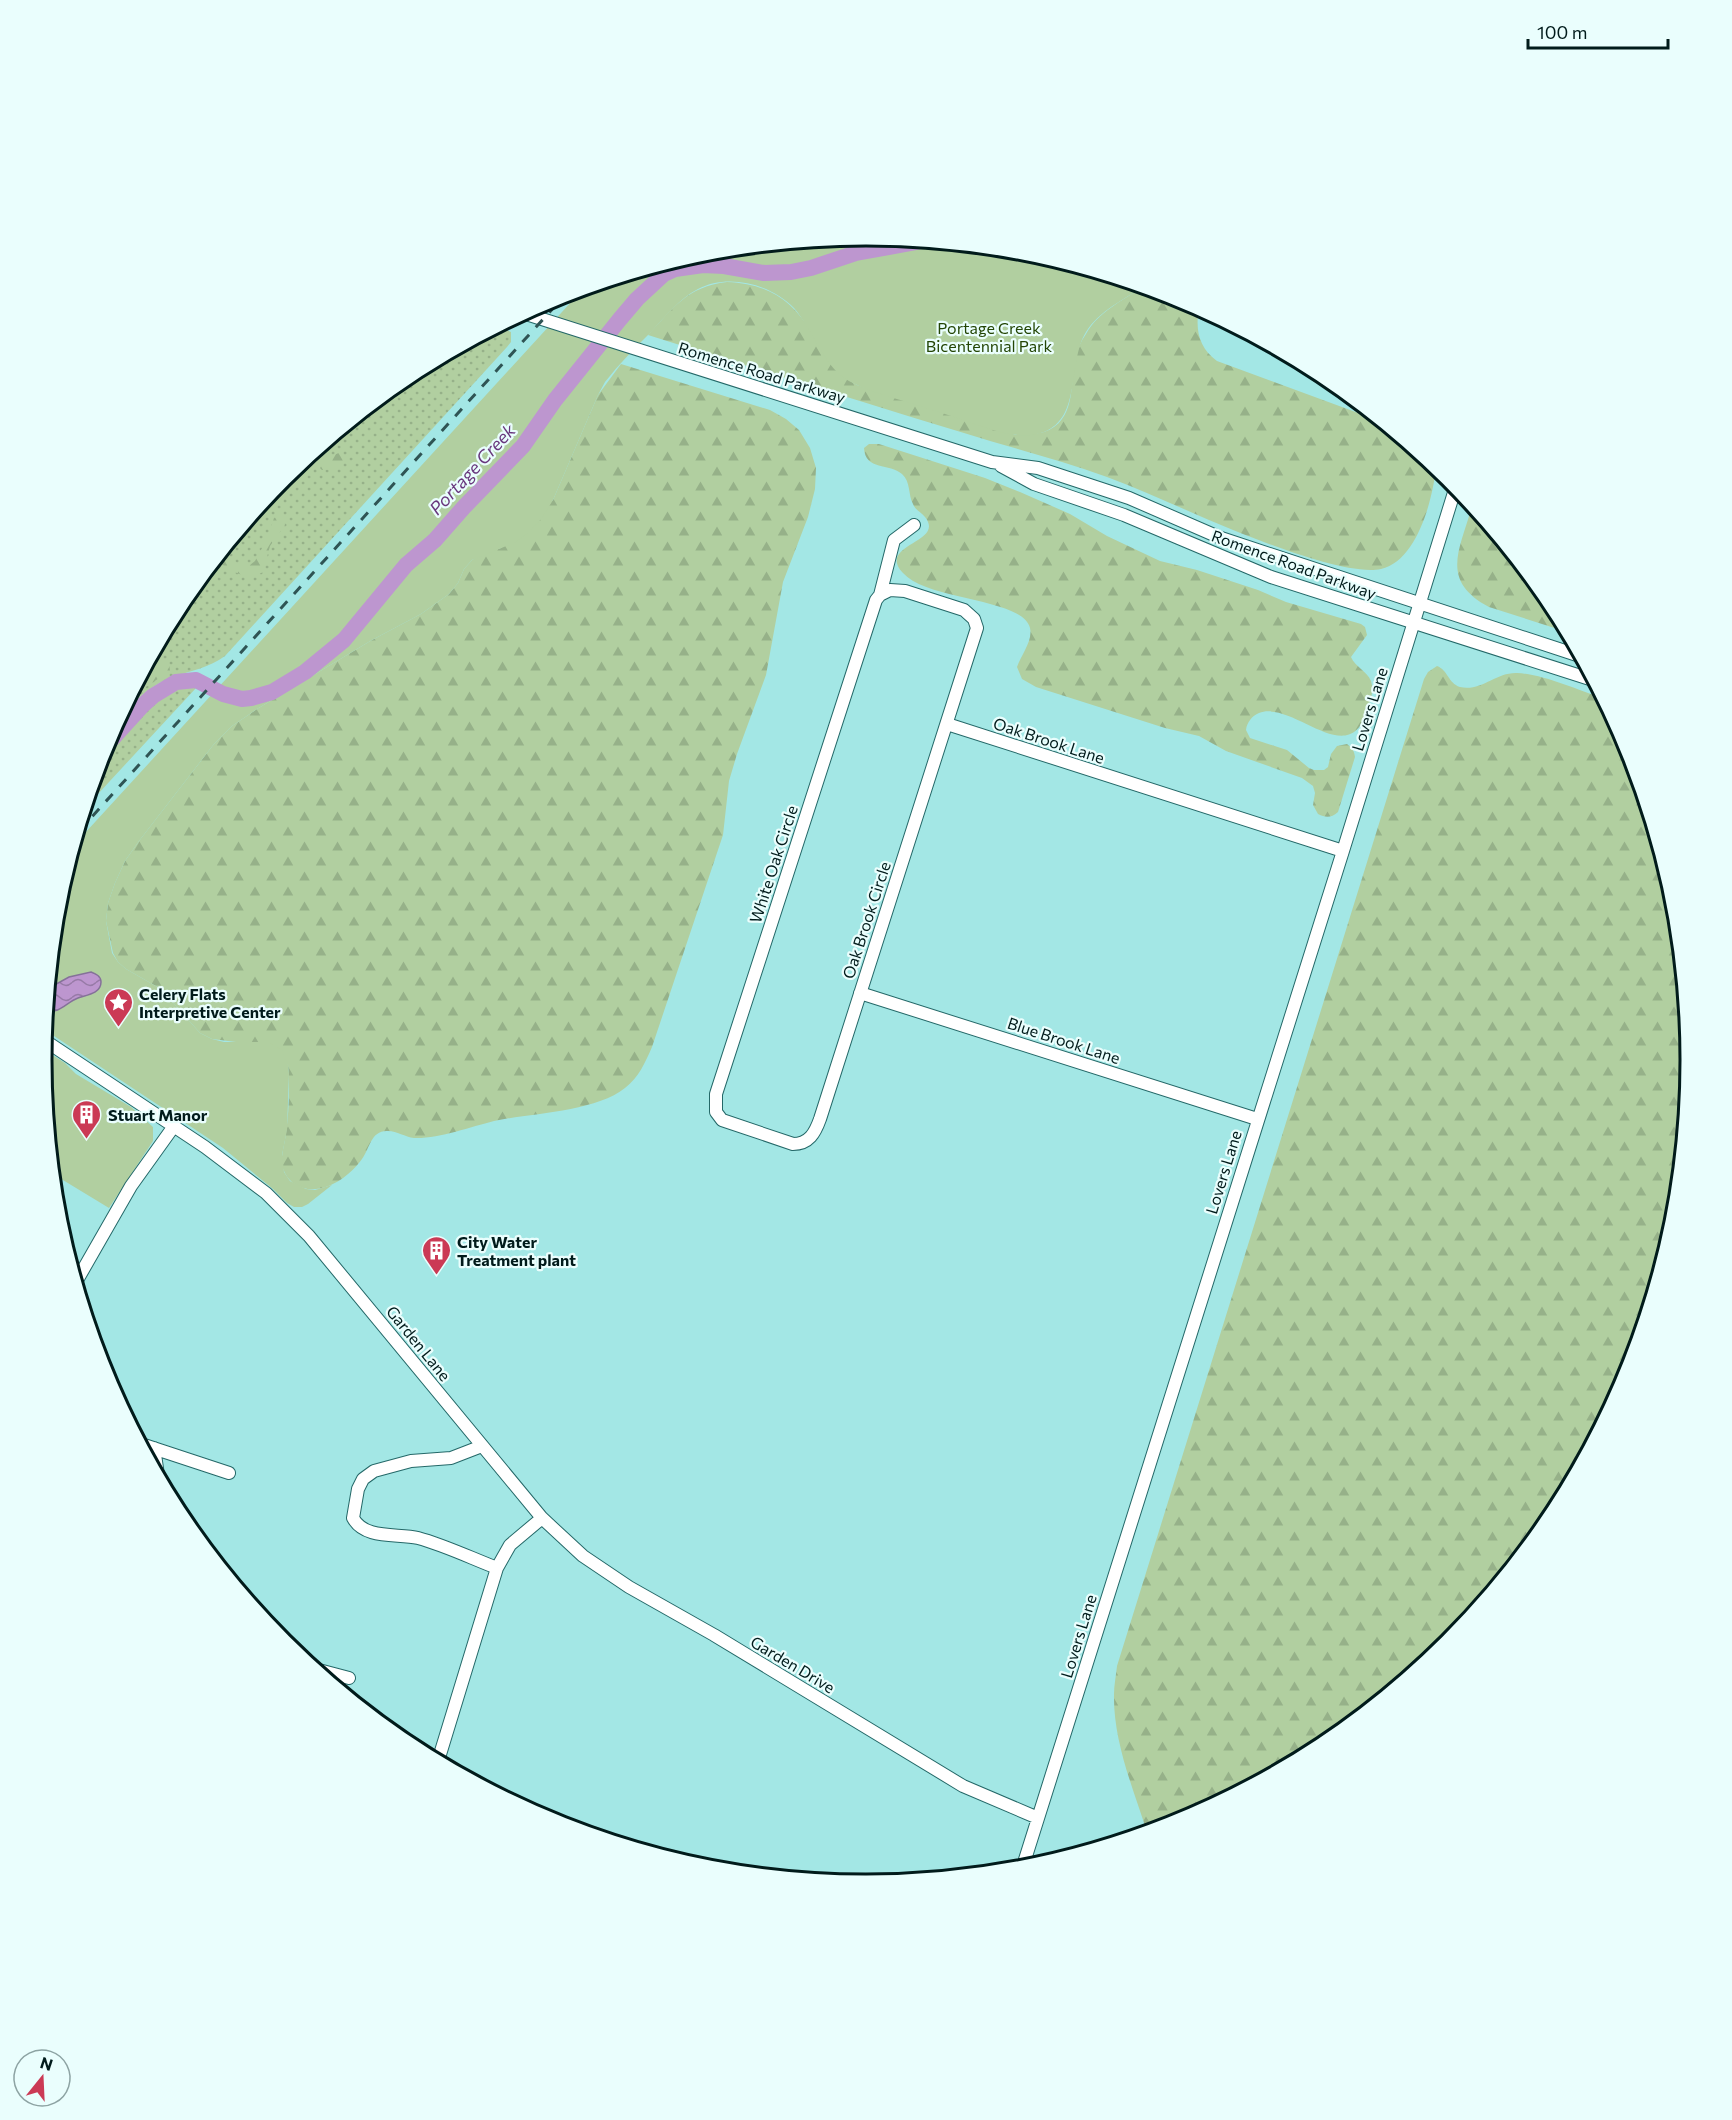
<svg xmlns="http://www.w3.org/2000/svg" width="1732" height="2120" viewBox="0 0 1732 2120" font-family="Commissioner,sans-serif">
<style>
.grass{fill:url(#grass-dots)}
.forest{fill:url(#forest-firs)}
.park{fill:#b1cfa0}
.water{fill:url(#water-waves);stroke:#857199;stroke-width:1.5}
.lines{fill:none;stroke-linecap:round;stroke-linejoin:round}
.river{stroke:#bd96cf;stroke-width:16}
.minor-casing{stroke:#246868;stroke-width:14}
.minor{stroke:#fff;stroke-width:12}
.rail{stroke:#2f5454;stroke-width:3;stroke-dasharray:10 10;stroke-linecap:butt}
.labels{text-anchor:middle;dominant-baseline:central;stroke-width:4.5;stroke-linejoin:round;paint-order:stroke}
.park-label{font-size:16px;fill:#234504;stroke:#eafefd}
.street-label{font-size:16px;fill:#011b1b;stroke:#eafefd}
.poi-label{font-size:16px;font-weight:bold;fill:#011b1b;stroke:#eafefd;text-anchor:start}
.water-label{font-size:18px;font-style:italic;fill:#68377d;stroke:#eafefd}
.rim{fill:none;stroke:#011b1b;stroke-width:3}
</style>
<defs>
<pattern id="grass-dots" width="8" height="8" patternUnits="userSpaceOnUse" patternTransform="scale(1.5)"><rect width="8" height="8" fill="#b1cfa0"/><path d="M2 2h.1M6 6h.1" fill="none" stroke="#96b189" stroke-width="1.8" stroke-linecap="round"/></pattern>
<pattern id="forest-firs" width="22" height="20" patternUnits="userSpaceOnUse" patternTransform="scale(1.5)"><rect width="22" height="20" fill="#b1cfa0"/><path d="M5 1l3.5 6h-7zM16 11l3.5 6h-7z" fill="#96b189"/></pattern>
<pattern id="water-waves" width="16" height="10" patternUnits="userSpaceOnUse" patternTransform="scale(1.5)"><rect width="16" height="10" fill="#bd96cf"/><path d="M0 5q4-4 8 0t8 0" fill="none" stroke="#977aa7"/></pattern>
</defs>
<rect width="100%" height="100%" fill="#a3e7e5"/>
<path class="grass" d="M499,327l12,5v10l-4,5 -282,309c-16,12 -33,14 -52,21 -24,8 -41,27 -57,47l65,-122 103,-125 124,-102z
M186,684h9l1,4 -111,120 18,-51 44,-49 25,-19z"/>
<path class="forest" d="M727,282c41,2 64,17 86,52 15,23 18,37 44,51l159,50c9,-1 20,-1 28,-3 32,-11 26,-47 31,-73 2,-9 6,-18 11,-25 12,-22 37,-34 57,-47l39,12 17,9c-4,22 0,40 18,53l163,60 56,46c-3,32 -19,94 -55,102 -33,7 -115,-26 -148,-39 -42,-17 -83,-37 -126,-53 -46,-17 -95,-29 -143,-44 -105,-32 -211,-65 -316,-98 26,-28 39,-48 79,-53z
M621,364l149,46 16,9 13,11 11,18 6,20 -1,21 -7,28 -25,65 -17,93 -29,79 -8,27 -6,54 -71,212c-7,16 -13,30 -27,41 -30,24 -94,25 -131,33 -24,6 -56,18 -80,17 -9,-1 -17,-7 -26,-7 -17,-1 -18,17 -26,28 -14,20 -45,41 -69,24 -6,-5 -10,-12 -11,-19 -1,-10 3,-21 4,-31 3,-22 4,-47 2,-68l-52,-23 -24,-3 -12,-6 -39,-44 -35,-20 -8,-7 -5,-9 -7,-32 2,-18 7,-20 10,-22 14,-20 75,-97 18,-18 25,-17 115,-69 49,-26 28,-20 9,-11 6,-14 8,-9 12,-7 17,-5 52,-48 45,-105z
M869,444h10l106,34 35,14 50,22 37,22 53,25 37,9 61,20 28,12 75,22 4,3 2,8 -16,22c4,10 16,14 20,24 4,11 -2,22 -5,32 -18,57 -73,-13 -107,0 -7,3 -12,9 -13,17l4,8 37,12 22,18 5,2h10l4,-3 3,-13 6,-8 10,-2c5,4 7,6 8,13l-17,55c-7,6 -12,6 -20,2l-5,-9 2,-12 -2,-7 -11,-8 -76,-27 -27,-15 -34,-8 -129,-41 -14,-8 -5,-12c4,-12 16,-26 13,-39 -7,-30 -102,-27 -127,-55 -27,-29 43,-30 22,-56 -4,-5 -10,-7 -12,-13 -5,-9 -2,-22 -11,-30 -12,-11 -37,-3 -38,-26z
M317,450l7,8 15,-5 4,3v6l-9,7 -12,1 -13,-13z
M1472,506l79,96 16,30 -78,-25c-50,-27 -29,-57 -17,-101z
M279,516l4,2 2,7 -15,21 -7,26c-19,11 -31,-3 -48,-11l8,-10 14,12 13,2 5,-4 13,-24 6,-19z
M159,660l10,3 1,8 -23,15 -24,24 17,-32z
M1437,666c11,4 11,17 23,21 21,5 36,-15 57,-14 25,1 61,17 85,25l25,47 47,155 16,160 -16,161 -47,155 -76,142 -103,125 -124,102 -143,76 -34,11c-14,-44 -34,-91 -33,-138 0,-9 2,-18 3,-28l307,-987 4,-7z"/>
<path class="park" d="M866,236l161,16 116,35c-20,13 -44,24 -57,45 -19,31 -4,85 -42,100 -28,10 -58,-5 -84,-13 -23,-8 -46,-15 -70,-22 -15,-5 -32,-10 -46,-19 -21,-15 -32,-49 -50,-70 -23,-24 -66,-35 -96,-19 -19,10 -33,28 -47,43 -16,16 -32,32 -46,50l-7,13 -45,105 -11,18 -13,14 -13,10 -44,18 -8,9 -6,14 -9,11 -28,20 -49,26 -115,69 -25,17 -18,18 -75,97 -14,20 -10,22 -7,20 -2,18 6,32 6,9 8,7 35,20 39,44 12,6 12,3h44l14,8 6,15 1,9 -2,56 -5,25 2,17 6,9 16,8 9,1 17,-5 -24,19 -6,3h-8l-7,-4 -14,-14 -50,-41 -178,-118 13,-131 16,-54 509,-556 123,-37z
M43,1049l22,14 11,11 55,33 22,20v14l-44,67 -56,-34 -11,-114z"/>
<path class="water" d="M91,972c5,2 10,4 10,10 0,12 -15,13 -23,16 -11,4 -19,16 -31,13l2,-23 20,-11z"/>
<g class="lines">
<path class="river" d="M104,748l39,-43 10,-9 23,-14 20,-2 27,14 19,5 9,-1 21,-6 33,-20 39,-32 62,-75 29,-25 29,-33 59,-61 32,-46 65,-81 17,-20 27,-25 11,-5 28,-4 21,1 40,7 27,-1 20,-4 45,-15 66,-12"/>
<defs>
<path id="minor" d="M523,313l469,149 46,6 91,30 92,40 359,118
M1001,466l33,18 90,31 147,62 322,103
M880,595l10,-5 15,1 59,19 10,9 3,9 -157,491c-5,14 -11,25 -27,25l-71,-24 -6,-8v-18l160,-494 4,-5 14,-55 20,-15
M947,724l396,127
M860,993l397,126
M44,1040l161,107 61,46 43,43 233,282 41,38 46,31 85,48 249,151 75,32
M76,1282l55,-96 43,-60
M141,1444l88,29
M482,1446l-31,12 -40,3 -37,10 -11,8 -5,10 -5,29c12,22 45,15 65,20 26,7 53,20 79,30
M154,1448l4,27
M315,1669l34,9
M438,1761l59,-193 13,-23 32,-27
M1022,1869l321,-1018 113,-365"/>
</defs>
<use href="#minor" class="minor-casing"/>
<use href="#minor" class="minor"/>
<path class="rail" d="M79,831l487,-537"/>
</g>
<defs>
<symbol id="sight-pin" viewBox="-11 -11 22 30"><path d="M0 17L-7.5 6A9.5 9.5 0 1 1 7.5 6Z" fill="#cb3a55" stroke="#eafefd"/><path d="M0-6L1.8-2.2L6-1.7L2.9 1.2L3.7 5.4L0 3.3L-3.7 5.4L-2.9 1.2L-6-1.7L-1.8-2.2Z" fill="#fff"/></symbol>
<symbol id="building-pin" viewBox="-11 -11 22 30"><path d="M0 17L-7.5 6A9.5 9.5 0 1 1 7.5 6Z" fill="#cb3a55" stroke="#eafefd"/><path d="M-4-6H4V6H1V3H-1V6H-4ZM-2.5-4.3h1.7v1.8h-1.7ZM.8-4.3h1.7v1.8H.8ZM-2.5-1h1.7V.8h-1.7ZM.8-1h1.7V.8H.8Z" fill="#fff"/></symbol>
</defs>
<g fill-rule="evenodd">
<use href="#sight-pin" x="102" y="986" width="33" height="45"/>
<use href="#building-pin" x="70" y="1098" width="33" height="45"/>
<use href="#building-pin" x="420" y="1234" width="33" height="45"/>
</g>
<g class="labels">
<g class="park-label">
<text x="989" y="327">Portage Creek<tspan x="989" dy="18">Bicentennial Park</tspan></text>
</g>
<g class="street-label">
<text transform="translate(762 372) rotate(17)">Romence Road Parkway</text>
<text transform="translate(1294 564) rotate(20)">Romence Road Parkway</text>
<text transform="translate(1369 709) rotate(-73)">Lovers Lane</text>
<text transform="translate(1049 740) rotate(18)">Oak Brook Lane</text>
<text transform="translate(773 864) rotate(-72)">White Oak Circle</text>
<text transform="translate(866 920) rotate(-72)">Oak Brook Circle</text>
<text transform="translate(1064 1040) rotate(18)">Blue Brook Lane</text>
<text transform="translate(1223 1172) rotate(-73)">Lovers Lane</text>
<text transform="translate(419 1343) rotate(51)">Garden Lane</text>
<text transform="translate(1078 1636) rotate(-73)">Lovers Lane</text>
<text transform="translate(793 1664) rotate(31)">Garden Drive</text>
</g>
<g class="poi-label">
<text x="139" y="993">Celery Flats<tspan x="139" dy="18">Interpretive Center</tspan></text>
<text x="108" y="1114">Stuart Manor</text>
<text x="457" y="1241">City Water<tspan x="457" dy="18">Treatment plant</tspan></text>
</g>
<g class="water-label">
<text transform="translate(472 469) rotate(-47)">Portage Creek</text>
</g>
</g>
<path d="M0 0H1732V2120H0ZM52 1060a814 814 0 1 1 1628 0a814 814 0 1 1-1628 0Z" fill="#eafefd" fill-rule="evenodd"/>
<path class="rim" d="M52 1060a814 814 0 1 1 1628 0a814 814 0 1 1-1628 0Z"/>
<g transform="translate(42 2078) rotate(18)"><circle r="28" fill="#eafefd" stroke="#8da3a3" stroke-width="1.5"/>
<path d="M0-4.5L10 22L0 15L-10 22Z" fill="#cb3a55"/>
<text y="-9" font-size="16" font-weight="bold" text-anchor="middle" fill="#011b1b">N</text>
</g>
<path d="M1528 39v9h140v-9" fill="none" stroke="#011b1b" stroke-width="3"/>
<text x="1537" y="39" font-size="18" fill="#011b1b" stroke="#eafefd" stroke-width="4.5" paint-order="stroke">100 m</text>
</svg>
